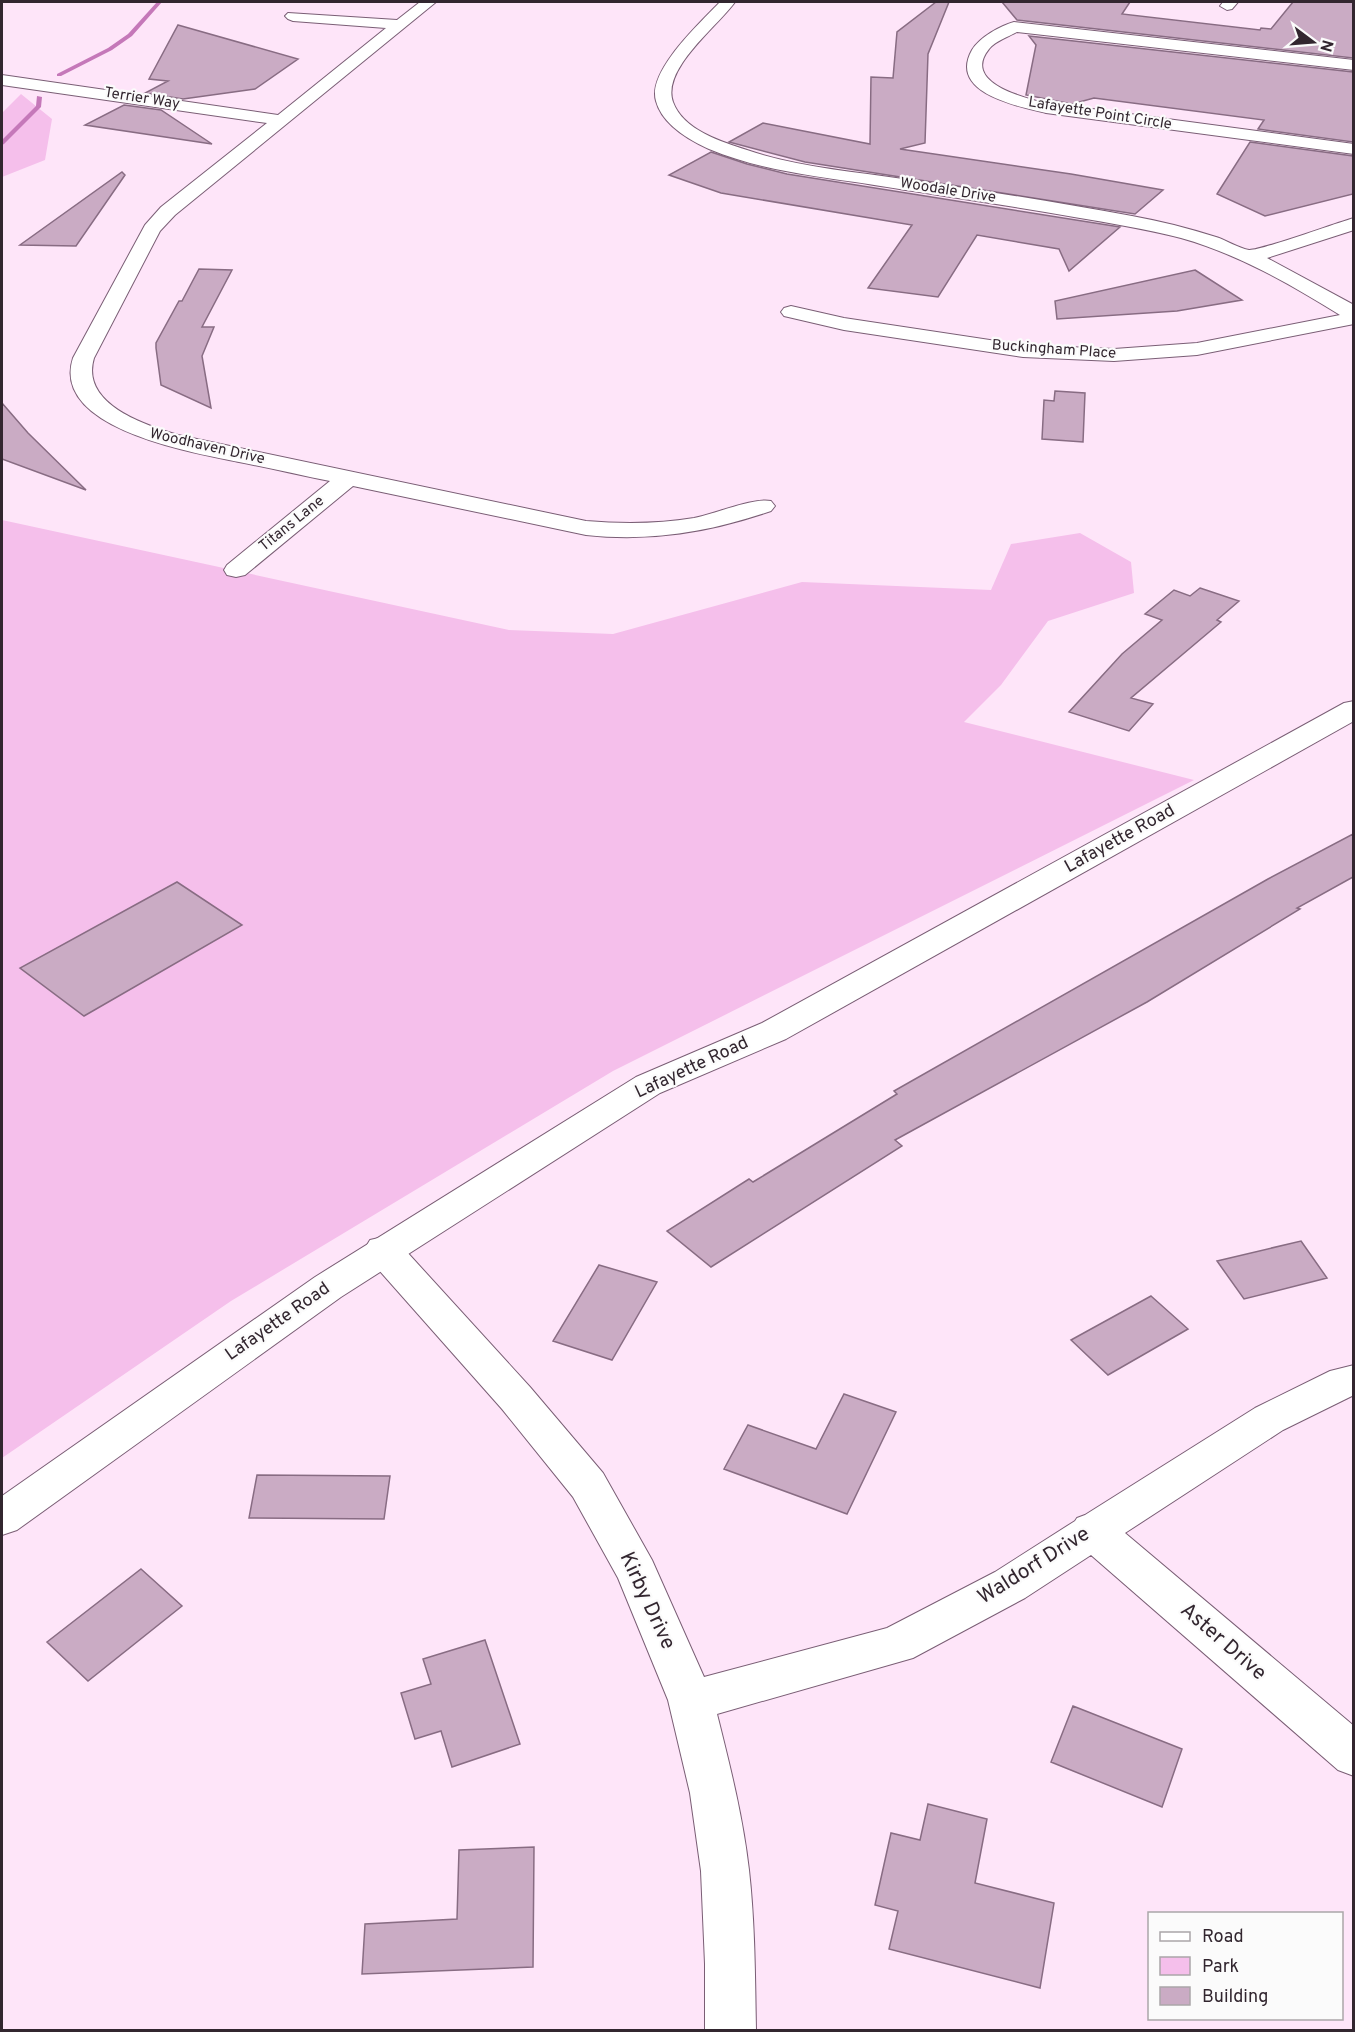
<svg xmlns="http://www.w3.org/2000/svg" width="1355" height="2032" viewBox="0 0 1355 2032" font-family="Overpass,sans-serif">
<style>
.green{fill:#f5bfeb}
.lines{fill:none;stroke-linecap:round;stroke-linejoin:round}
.stream{fill:#c578b9;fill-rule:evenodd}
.building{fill:#caabc4;stroke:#886c83;stroke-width:1.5}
.minor-casing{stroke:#7a5e75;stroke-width:2}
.secondary-casing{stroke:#7a5e75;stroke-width:2}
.minor{fill:#fff;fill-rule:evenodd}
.secondary{fill:#fff;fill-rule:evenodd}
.labels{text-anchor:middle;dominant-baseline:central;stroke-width:4.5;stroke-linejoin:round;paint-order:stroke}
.far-street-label{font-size:15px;fill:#32262f;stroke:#fbfbfb}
.street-label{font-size:18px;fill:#32262f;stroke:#fbfbfb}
.near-street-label{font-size:21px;fill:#32262f;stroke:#fbfbfb}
</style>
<rect width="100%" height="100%" fill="#fee5f9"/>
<path class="green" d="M21,94l31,25 -7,41 -43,17v-64z
M2,520l507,110 104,4 189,-52 189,8 20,-46 69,-11 51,29 3,31 -86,28 -47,64 -37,37 230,58 -581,291 -382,230 -229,157z"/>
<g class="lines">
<path class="stream" d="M157,2h5l-30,34 -20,14 -51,26h-4v-2l51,-26 20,-14z
M37,96l5,1 -1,10 -37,37 -2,1v-5l34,-34z"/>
</g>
<path class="building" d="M936,2h13l-21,52 -3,89 -25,6 171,25 92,16 -28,24 -330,-52 -76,-20 34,-19 107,21 1,-67 22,1 4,-46z
M1002,2h128l-8,12 138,16 1,-2 10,1 22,-27h60v56l-336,-38z
M178,25l120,34 -43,30 -72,10 -38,-6 23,-12 -19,-2z
M1029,36l324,36v70l-95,-13 6,-9 -170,-22 -22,6 -46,-9 10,-50z
M124,105l37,5 51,34 -127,-19z
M1250,142l103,14v38l-88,22 -48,-22z
M711,152l36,12 40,10 333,53 -51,44 -10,-22 -82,-14 -39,62 -70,-9 44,-63 -191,-32 -52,-18z
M122,172l3,3 -49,71 -56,-1z
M199,269l33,1 -30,57h12l-12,29 9,52 -50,-23 -5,-37v-5l23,-42h3z
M1195,270l47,30 -65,11 -120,8 -2,-18z
M1055,391l30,2 -2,49 -41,-3 2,-39 10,1z
M2,403l26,30 58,57 -84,-31z
M1200,588l39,13 -22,19 4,2 -90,76 22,6 -24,27 -60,-19 53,-58 40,-34 -17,-6 29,-24 16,6z
M1353,834v43l-56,31 3,1 -153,93 -252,138 7,6 -191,121 -44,-36 82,-52 4,3 144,-88 -3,-3 374,-212z
M177,882l65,43 -158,91 -64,-48z
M1301,1241l26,37 -83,21 -27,-38z
M599,1265l58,17 -45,78 -59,-19z
M1151,1296l37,33 -80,46 -37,-35z
M844,1394l52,18 -49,102 -123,-45 24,-44 68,24z
M257,1475l133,1 -6,43 -135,-1z
M141,1569l41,37 -94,75 -41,-39z
M485,1640l35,104 -68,23 -11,-36 -26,8 -14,-46 30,-9 -8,-25z
M1073,1706l109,43 -20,58 -111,-45z
M928,1804l59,15 -12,64 79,20 -14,85 -151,-39 9,-38 -23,-6 16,-72 29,7z
M534,1847l-1,120 -171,7 3,-50 92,-5 2,-69z"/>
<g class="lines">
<defs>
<path id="minor" d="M420,2h16l-261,213 -15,16 -66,127c-14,46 51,67 84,77l408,86c37,3 72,3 108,-3 21,-4 60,-21 77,-17l4,5 -4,5c-61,21 -120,31 -185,24l-233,-49 -108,89 -9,2 -9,-2 -3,-5 3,-5 103,-84c-30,-6 -60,-13 -91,-19 -44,-9 -189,-33 -166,-104l72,-133 16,-18 106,-84 -265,-38v-10l276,40 108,-87 -93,-7 -5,-2 -3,-3 3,-3 109,7z
M720,2h15c-17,24 -74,67 -62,100 10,28 49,40 74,48 50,17 104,21 156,29 77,11 153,23 229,37 28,5 56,12 84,21 10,3 22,11 33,13 11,1 87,-27 105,-32v12l-87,28 87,47v19l-157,31 -83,6 -91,-4 -179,-27 -60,-14 -3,-4 3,-4 7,-2 53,12 179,27 91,4 83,-6 143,-28c-50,-31 -102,-61 -159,-77 -35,-9 -71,-15 -107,-21 -68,-12 -137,-22 -206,-33 -53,-8 -109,-14 -159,-35 -20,-9 -47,-25 -53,-48 -9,-30 45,-79 64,-99z
M1223,2h15l-6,7 -5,1 -7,-4z
M1014,22l340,38v10l-337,-38c-9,5 -22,9 -28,17 -26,32 29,47 51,53l314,42v10l-308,-41c-29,-7 -98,-20 -74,-63 8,-13 28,-24 42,-28z
M383,1237l13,3 134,147 73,86 49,87 52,117 183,-49 108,-56 80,-51 2,-3 8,-3 170,-107 75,-37 24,-6v30l-71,35 -158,103 229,193v50l-16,-6 -247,-215 -66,43 -112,60 -196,56c13,52 26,103 32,156 6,53 6,107 7,160h-51v-66l-4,-93 -11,-78 -22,-93 -50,-122 -45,-81 -71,-88 -132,-149 -6,-10 6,-10z"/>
<path id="secondary" d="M1354,701v20l-568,318 -126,54 -319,204 -324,233 -15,5v-39l313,-219 321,-200 126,-54 582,-320z"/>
</defs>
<use href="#minor" class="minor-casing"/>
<use href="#secondary" class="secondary-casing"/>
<use href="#minor" class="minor"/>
<use href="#secondary" class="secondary"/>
</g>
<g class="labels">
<g class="far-street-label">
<text transform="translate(142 99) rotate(9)">Terrier Way</text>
<text transform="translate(1100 114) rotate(9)">Lafayette Point Circle</text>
<text transform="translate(948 191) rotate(9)">Woodale Drive</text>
<text transform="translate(1054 350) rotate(4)">Buckingham Place</text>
<text transform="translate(207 447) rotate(13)">Woodhaven Drive</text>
<text transform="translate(292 524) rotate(-39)">Titans Lane</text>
</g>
<g class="street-label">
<text transform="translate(1120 839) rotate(-29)">Lafayette Road</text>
<text transform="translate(692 1068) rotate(-25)">Lafayette Road</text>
<text transform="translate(278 1322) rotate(-35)">Lafayette Road</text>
</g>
<g class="near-street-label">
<text transform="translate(1034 1566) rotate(-32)">Waldorf Drive</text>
<text transform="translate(647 1601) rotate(65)">Kirby Drive</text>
<text transform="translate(1223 1642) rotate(41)">Aster Drive</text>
</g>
</g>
<rect width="1355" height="2032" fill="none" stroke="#32262f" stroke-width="6"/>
<rect x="1148" y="1912" width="195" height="108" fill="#fbfbfb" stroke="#aba6a9" stroke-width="1.5"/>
<rect x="1160" y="1932" width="30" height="9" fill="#ffffff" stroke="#aba6a9" stroke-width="1.5"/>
<text x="1202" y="1942" font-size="18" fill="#32262f">Road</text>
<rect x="1160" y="1957" width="30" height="18" fill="#f5bfeb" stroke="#aba6a9" stroke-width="1.5"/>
<text x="1202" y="1972" font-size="18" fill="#32262f">Park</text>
<rect x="1160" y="1987" width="30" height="18" fill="#caabc4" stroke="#aba6a9" stroke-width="1.5"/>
<text x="1202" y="2002" font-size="18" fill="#32262f">Building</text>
<g transform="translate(1313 42) rotate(106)" stroke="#fbfbfb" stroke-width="4.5" paint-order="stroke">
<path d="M0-4.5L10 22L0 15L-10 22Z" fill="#32262f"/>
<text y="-9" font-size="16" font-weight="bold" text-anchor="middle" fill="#32262f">N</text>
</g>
</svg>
